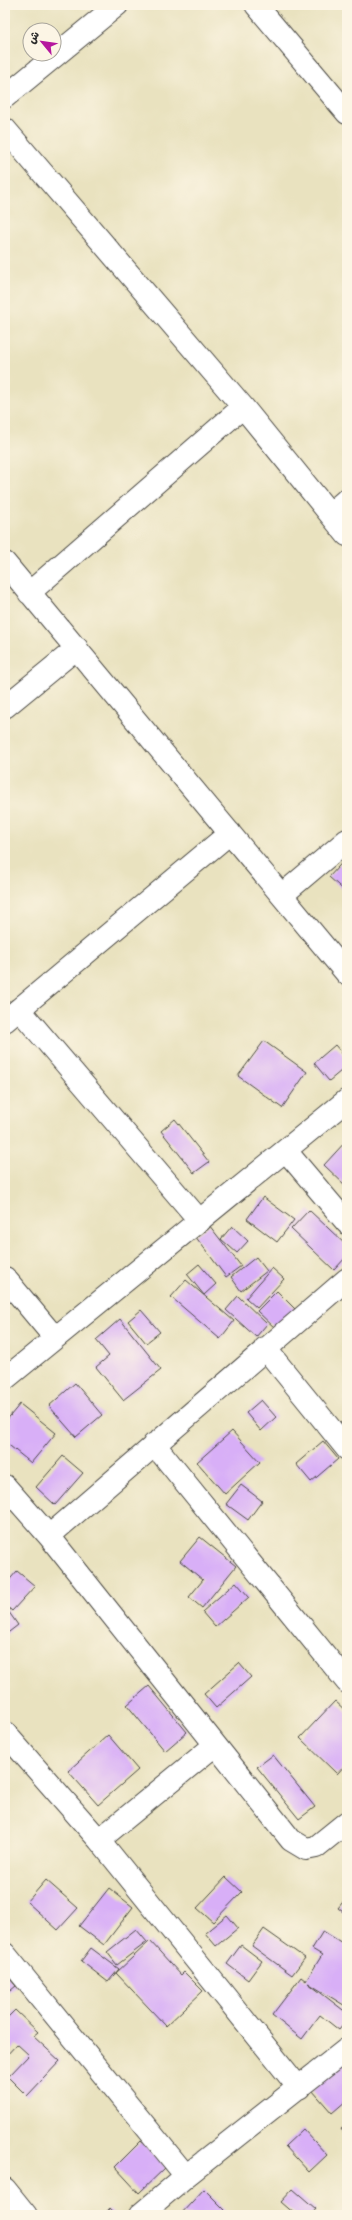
<svg xmlns="http://www.w3.org/2000/svg" width="352" height="2220" viewBox="0 0 352 2220" font-family="'Comic Neue','Playpen Sans Arabic',sans-serif">
<style>
.building{fill:#d8aff7}
.lines{fill:none;stroke-linecap:round;stroke-linejoin:round}
.street-casing{stroke:#484641;stroke-width:24}
.street{stroke:#fff;stroke-width:22}
</style>
<rect width="100%" height="100%" fill="#fcf5e5"/>
<filter id="ink" filterUnits="userSpaceOnUse"><feTurbulence type="fractalNoise" baseFrequency=".025" numOctaves="2"/><feDisplacementMap in="SourceGraphic" scale="8" xChannelSelector="R" yChannelSelector="G"/><feConvolveMatrix kernelMatrix="1 2 1 2 8 2 1 2 1" color-interpolation-filters="sRGB"/></filter>
<filter id="wash" filterUnits="userSpaceOnUse"><feTurbulence type="fractalNoise" baseFrequency=".012" numOctaves="4" result="noise"/><feDisplacementMap in="SourceGraphic" scale="16" xChannelSelector="R" yChannelSelector="G"/><feGaussianBlur stdDeviation="0.9" result="paint"/><feColorMatrix in="noise" values="0 0 0 0 0 0 0 0 0 0 0 0 0 0 0 0 0 1.4 0 .05"/><feComposite in="paint" operator="in"/></filter>
<g filter="url(#wash)">
<rect width="100%" height="100%" fill="#e9e2bf"/>
<g id="blocks">
<path class="building" d="M347,857v36l-18,-16z
M264,1041l43,31 -25,36 -44,-32z
M335,1045l12,14v7l-18,15 -15,-18z
M175,1119l34,43 -15,11 -33,-42z
M347,1140v47l-23,-22z
M263,1197l31,23 -17,22 -30,-23z
M309,1210l38,36v10l-13,14 -43,-41z
M209,1225l32,41 -15,11 -31,-41z
M232,1226l16,15 -11,12 -16,-14z
M256,1257l11,14 -26,20 -10,-14z
M199,1264l17,20 -12,11 -17,-21z
M272,1268l12,11 -27,29 -11,-10z
M186,1280l48,41 -14,18 -49,-42z
M277,1291l19,19 -19,20 -20,-19z
M238,1296l29,28 -11,13 -30,-27z
M141,1310l19,22 -14,11 -18,-22z
M120,1319l41,51 -38,30 -27,-33 13,-11 -13,-16z
M75,1383l27,32 -26,22 -27,-31z
M261,1400l15,17 -15,14 -15,-18z
M20,1404l36,29 -25,30 -26,-21v-20z
M232,1431l28,31 -35,32 -28,-32z
M323,1441l15,18 -27,23 -15,-18z
M63,1456l20,17 -28,32 -19,-18z
M241,1485l21,16 -14,19 -22,-16z
M200,1537l36,29 -34,42 -13,-11 14,-17 -23,-19z
M17,1571l18,15 -23,25 -7,-6v-20z
M236,1582l13,15 -34,30 -13,-15z
M6,1608l12,17 -13,10v-26z
M239,1663l12,14 -35,31 -12,-14z
M149,1686l38,46 -22,19 -38,-46z
M335,1701l12,11v51l-10,11 -37,-36z
M108,1735l30,35 -40,35 -30,-34z
M273,1755l42,52 -16,12 -42,-52z
M226,1877l16,15 -29,30 -16,-14z
M46,1880l32,28 -20,22 -31,-28z
M109,1888l24,19 -29,38 -25,-19z
M347,1897v18l-9,-7z
M227,1915l11,13 -22,18 -11,-13z
M136,1929l11,13 -30,23 -10,-13z
M264,1929l41,29 -13,17 -40,-29z
M323,1931l24,15v61l-39,-24 39,30v7l-8,10 -19,-15 -18,24 -30,-24 29,-38 5,4 16,-26 -10,-6z
M150,1941l31,34 3,-3 19,19 -37,35 -50,-53z
M241,1945l21,16 -14,19 -21,-16z
M91,1948l28,21 -11,13 -27,-21z
M5,1973l11,13 -11,9z
M15,2010l23,22 -5,4 27,25 -33,35 -19,-19 21,-22 -12,-11 -12,13v-37z
M347,2057v43l-15,13 -20,-23z
M347,2125v13l-6,-9z
M303,2129l24,26 -18,17 -24,-26z
M141,2141l25,26 -27,26 -24,-26z
M204,2189l21,21 -4,5h-41z
M293,2189l23,20 -5,6h-15l-15,-13z
M109,2209l6,6h-11z"/>
</g>
</g>
<g filter="url(#ink)">
<use href="#blocks" fill-opacity="0" stroke="#484641" stroke-width="1"/>
<g class="lines">
<defs>
<path id="street" d="M256,5l91,108
M5,97l112,-92
M5,129l238,278 104,128
M330,514l17,-15
M5,563l342,411
M29,593l214,-186
M5,707l72,-59
M282,895l65,-55
M19,1009l181,212
M5,1021l225,-188
M286,1151l61,72
M5,1278l50,60
M265,1348l82,101
M5,1379l342,-279
M154,1444l193,238
M5,1486l44,50 242,304 15,9 10,-2 31,-25
M49,1536l298,-257
M5,1733l94,107 200,248
M99,1840l116,-95
M5,1954l181,222
M5,2189l21,26
M140,2215l46,-39 161,-127"/>
</defs>
<use href="#street" class="street-casing"/>
<use href="#street" class="street"/>
</g>
</g>
<rect width="352" height="2220" fill="none" stroke="#fcf5e5" stroke-width="20"/>
<g transform="translate(42 42) rotate(299)"><circle r="19" fill="#fcf5e5" stroke="#a8a49b"/>
<path d="M0-3L7 15L0 10L-7 15Z" fill="#b5179e"/>
<text y="-6" font-size="11" font-weight="bold" text-anchor="middle" fill="#2b2b2b">ش</text>
</g>
</svg>
